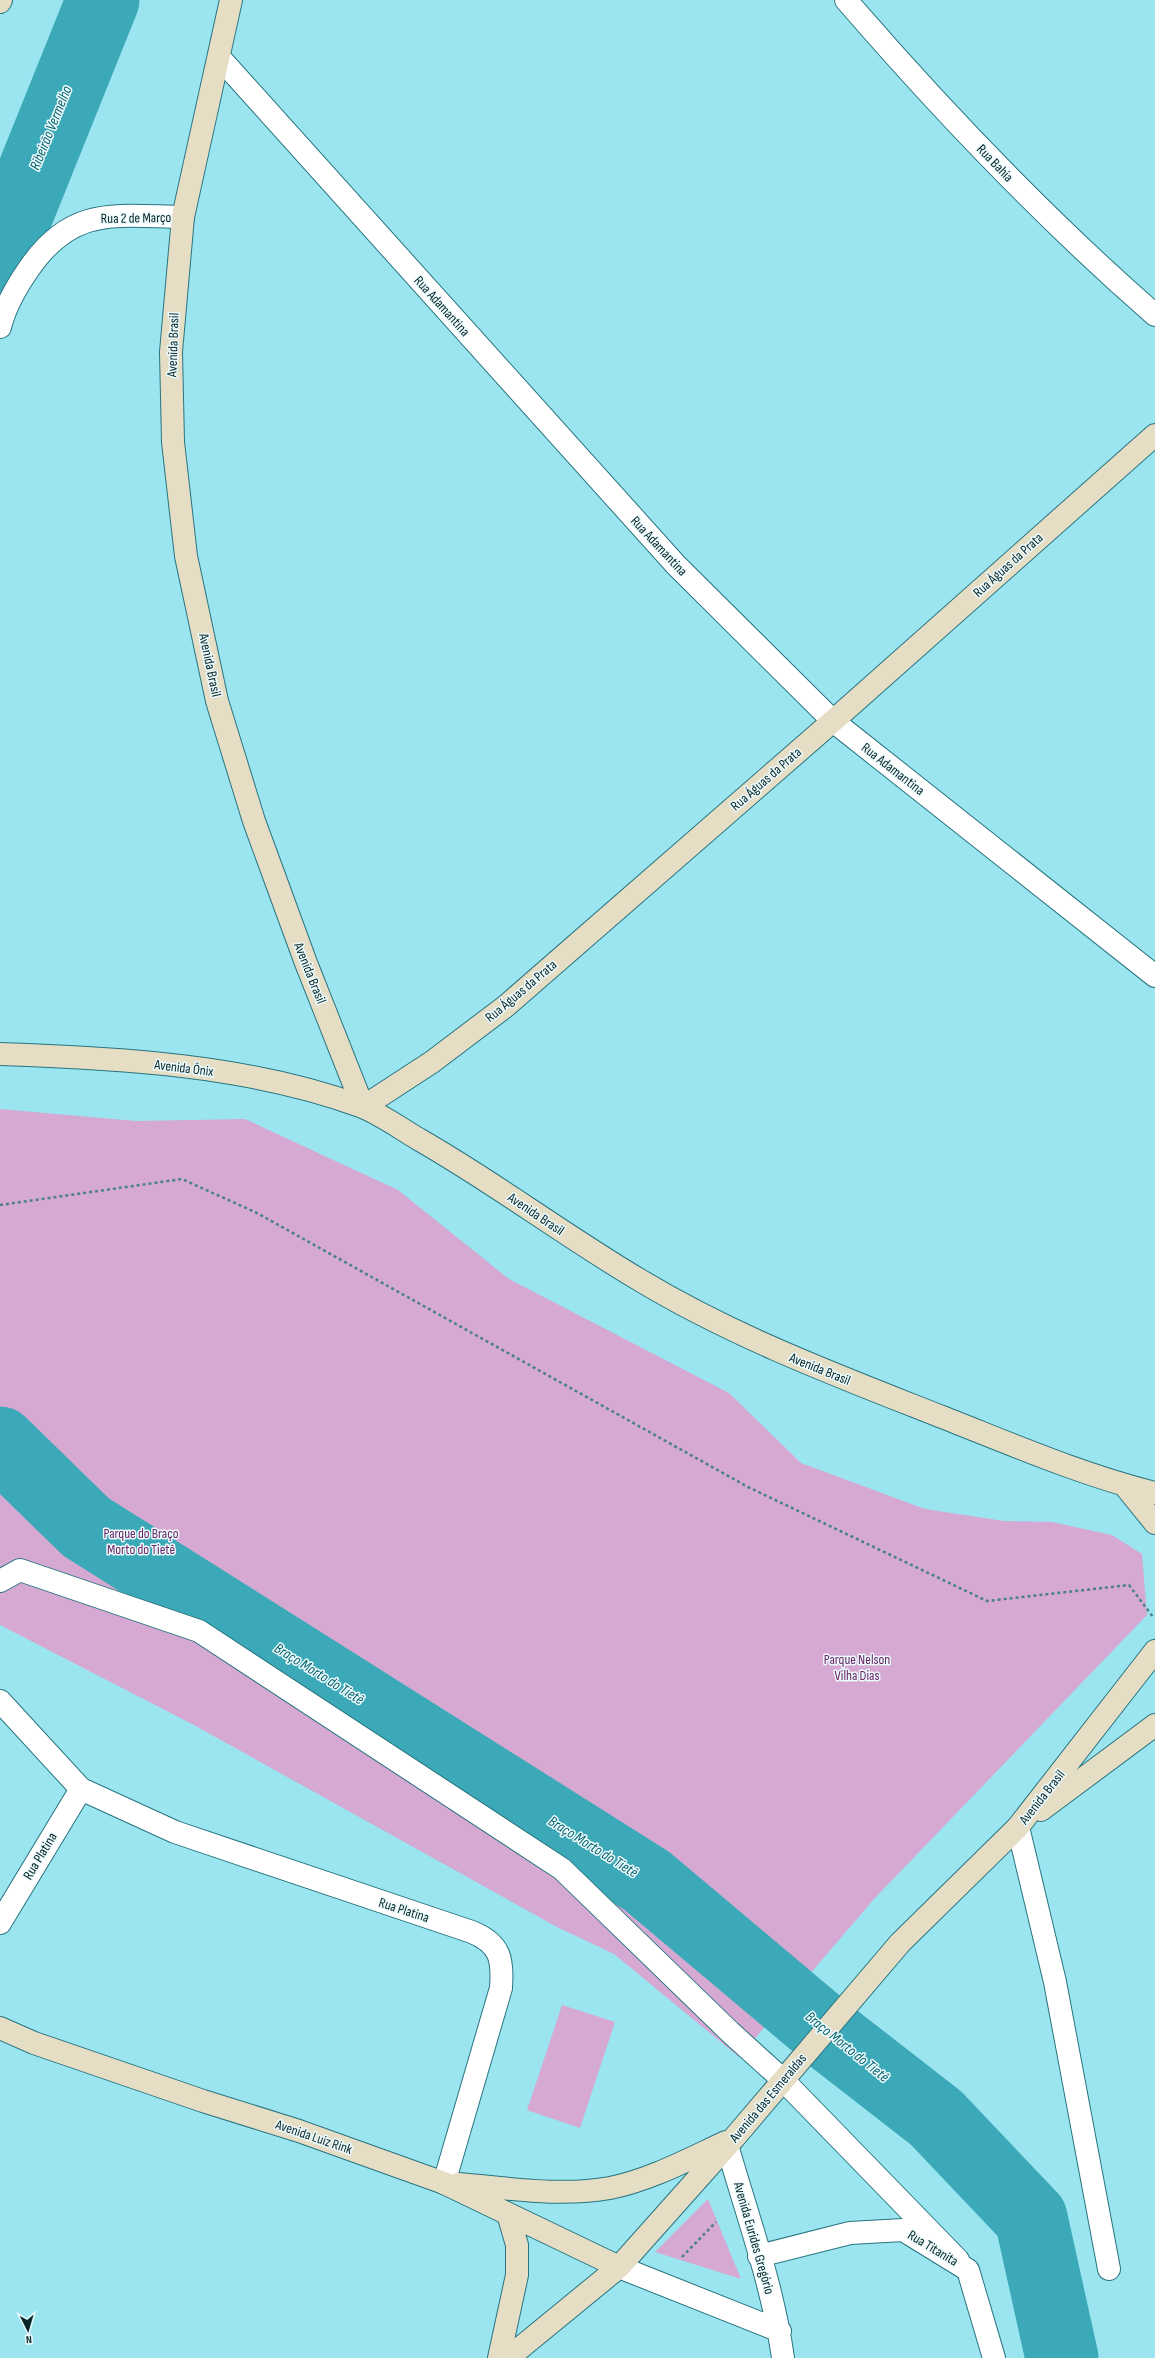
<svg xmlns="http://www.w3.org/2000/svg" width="1155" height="2358" viewBox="0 0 1155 2358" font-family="'Sofia Sans Condensed',sans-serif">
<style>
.green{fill:#d5a9d2}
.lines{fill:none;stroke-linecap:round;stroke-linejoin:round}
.river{stroke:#3ca9b8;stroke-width:73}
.lane-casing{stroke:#28747f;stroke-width:24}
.street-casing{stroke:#28747f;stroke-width:24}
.secondary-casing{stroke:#28747f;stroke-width:24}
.path{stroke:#4c8088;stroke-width:2.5;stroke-dasharray:3 3;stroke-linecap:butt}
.lane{stroke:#fff;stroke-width:22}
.street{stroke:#fff;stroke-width:22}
.secondary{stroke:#e6ddc5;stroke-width:22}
.labels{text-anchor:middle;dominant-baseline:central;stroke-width:3;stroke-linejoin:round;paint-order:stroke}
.street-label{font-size:14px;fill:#06262b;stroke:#edfbfd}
.park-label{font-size:14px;fill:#682466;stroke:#edfbfd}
.water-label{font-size:15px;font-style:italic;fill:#05636e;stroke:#edfbfd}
</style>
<rect width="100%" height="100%" fill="#9be5f1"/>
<path class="green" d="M0,1109l136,12 109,-2 153,71 111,89 220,114 72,70 124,46 79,12 48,1 60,13 30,19 5,61 -273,284 -135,158 -125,-103 -57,-27 -365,-203 -192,-99z
M562,2005l53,17 -35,106 -53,-18z
M708,2199l33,80 -86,-27z"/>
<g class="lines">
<path class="river" d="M0,256l103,-256
M0,1443l86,84 561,354 190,160 99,77 95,100 31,140"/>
<defs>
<path id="lane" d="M0,1581l20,-11 179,61 363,238 168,163 53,48 175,180"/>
<path id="street" d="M846,0c96,111 198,218 309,315
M219,57l457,508 157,156 322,255
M0,327c5,-20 17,-41 28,-57 44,-65 87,-54 155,-53
M0,1701l81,88 94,43 297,100c29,12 31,28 29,56l-57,195
M1018,1827l37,155 54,287
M0,1923l81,-134
M727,2145c20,70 46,141 56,213
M759,2256l91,-23 53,-3 65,40 26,88
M619,2267l161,64"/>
<path id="secondary" d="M231,0l-48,217 -12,135 2,90 13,114 31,145 37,120 52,142 57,144
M0,2l1,-2
M0,1054c117,4 249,11 360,52 21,8 41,23 60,34 75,43 144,95 218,139 96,58 200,97 304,138 69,27 140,58 213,76
M363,1107l69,-45 74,-56 327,-285 322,-286
M1125,1486l30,37
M1041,1810l114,-85
M0,2028l34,15 169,58 96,30 145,52 175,84
M458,2184c50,4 102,13 152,4 40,-8 79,-29 116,-46
M499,2358l18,-83v-30l-9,-31
M508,2358l111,-91 115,-129 166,-195 118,-116 137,-176"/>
</defs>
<use href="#lane" class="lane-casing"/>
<use href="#street" class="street-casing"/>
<use href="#secondary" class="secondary-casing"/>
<path class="path" d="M0,1205l182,-26 75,34 491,274 239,114 142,-16 24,32
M682,2257l34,-35"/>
<use href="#lane" class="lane"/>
<use href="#street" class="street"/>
<use href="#secondary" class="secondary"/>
</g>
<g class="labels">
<g class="street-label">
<text transform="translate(995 163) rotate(46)">Rua Bahia</text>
<text transform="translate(136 218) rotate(-1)">Rua 2 de Março</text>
<text transform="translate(442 306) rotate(48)">Rua Adamantina</text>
<text transform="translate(173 345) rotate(-88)">Avenida Brasil</text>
<text transform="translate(659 546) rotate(47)">Rua Adamantina</text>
<text transform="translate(1008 565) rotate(-42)">Rua Águas da Prata</text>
<text transform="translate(210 665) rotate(78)">Avenida Brasil</text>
<text transform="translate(893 769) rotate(38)">Rua Adamantina</text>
<text transform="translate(766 779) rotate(-41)">Rua Águas da Prata</text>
<text transform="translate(310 973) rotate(68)">Avenida Brasil</text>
<text transform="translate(521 991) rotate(-40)">Rua Águas da Prata</text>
<text transform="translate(184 1068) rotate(7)">Avenida Ônix</text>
<text transform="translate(536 1214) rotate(34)">Avenida Brasil</text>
<text transform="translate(820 1369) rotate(22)">Avenida Brasil</text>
<text transform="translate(1042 1797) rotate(-52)">Avenida Brasil</text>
<text transform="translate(40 1856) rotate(-59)">Rua Platina</text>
<text transform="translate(404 1910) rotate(18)">Rua Platina</text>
<text transform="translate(768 2098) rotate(-50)">Avenida das Esmeraldas</text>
<text transform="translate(314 2137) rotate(19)">Avenida Luiz Rink</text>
<text transform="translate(754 2238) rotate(74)">Avenida Eurides Gregório</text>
<text transform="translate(933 2248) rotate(31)">Rua Titanita</text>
</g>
<g class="park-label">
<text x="141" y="1533">Parque do Braço<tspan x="141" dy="16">Morto do Tietê</tspan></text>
<text x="857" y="1659">Parque Nelson<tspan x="857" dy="16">Vilha Dias</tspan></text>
</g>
<g class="water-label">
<text transform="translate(51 128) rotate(-68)">Ribeirão Vermelho</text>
<text transform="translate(319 1674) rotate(32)">Braço Morto do Tietê</text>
<text transform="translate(593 1847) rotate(32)">Braço Morto do Tietê</text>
<text transform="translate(847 2047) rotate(39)">Braço Morto do Tietê</text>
</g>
</g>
<g transform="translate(28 2330) rotate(175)" stroke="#edfbfd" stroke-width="3" paint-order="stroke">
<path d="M0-3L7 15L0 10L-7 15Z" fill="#06262b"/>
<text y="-6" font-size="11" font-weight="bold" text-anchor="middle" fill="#06262b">N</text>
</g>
</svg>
